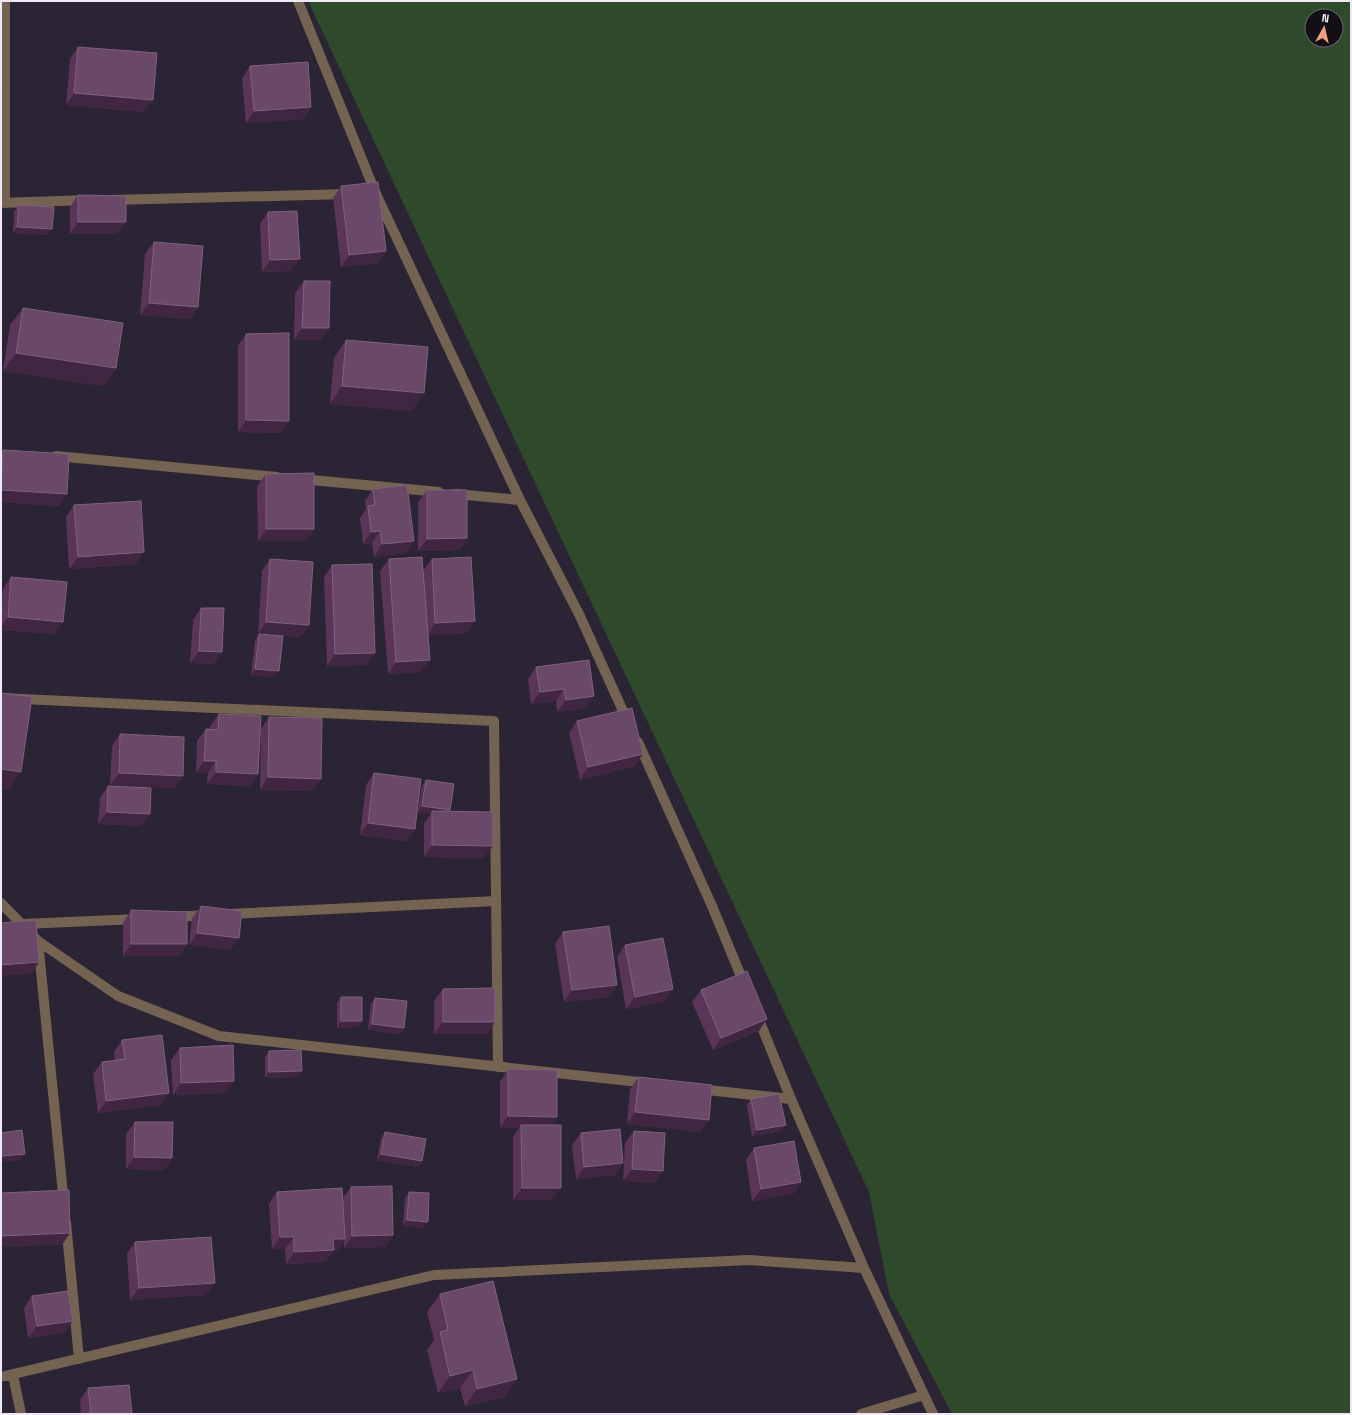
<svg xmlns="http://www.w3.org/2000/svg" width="1352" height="1415" viewBox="0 0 1352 1415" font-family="'Space Grotesk',sans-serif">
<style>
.green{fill:#2f492b;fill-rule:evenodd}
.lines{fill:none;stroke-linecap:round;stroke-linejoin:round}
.minor{stroke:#756351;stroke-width:10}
.wall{fill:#5a3557}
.shaded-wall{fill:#412642}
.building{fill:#6a4868;stroke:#7f617e}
</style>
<rect width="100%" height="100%" fill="#2b2434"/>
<path class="green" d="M308,1h1043v1413h-399l-63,-120 -20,-102zM1312,16h24v24h-24z"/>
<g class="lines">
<path class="minor" d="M298,1l78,193 144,306 59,114 49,108
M112,200l236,-6
M5,202v-201
M1,203l87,-3
M56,456l221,21
M301,479l138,13
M455,494l65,6
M1,698l493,23 4,346
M638,742l74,164 33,80
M1,903l37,38 80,55 101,40 429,47
M228,914l268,-13
M174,917l32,-2
M23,924l115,-5
M38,941l26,263
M757,1015l34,84 73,169 69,146
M698,1089l93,10
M66,1223l13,136
M13,1375l8,39
M1,1377l433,-102 315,-15 115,8
M861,1414l63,-19"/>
</g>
<path class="wall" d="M78,47l66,65 -78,-7 4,-46z
M250,66l61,41 -8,12 -57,4 -4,-45z
M341,186l45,65 -9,12 -36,4 -8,-69z
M78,195l39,39h-47v-27z
M19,205l29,30 -35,-2 1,-22z
M268,212l23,59 -29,1 -2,-48z
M154,242l44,65 -8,12 -50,-4 5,-61z
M304,281l25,47 -9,12h-26l1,-47z
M23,308l93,60 -12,18 -101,-15 7,-46z
M246,334l43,87 -8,12 -43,-1v-86z
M346,340l66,71 -82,-7 4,-46z
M3,450l64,44 -8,12 -58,-4v-49z
M266,474l48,55 -8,12h-48l-1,-55z
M373,489l33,64 -32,4 -2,-14 -9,1 -3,-26 6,-9 -1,-8z
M427,490l40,48 -8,12 -41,1v-49z
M74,505l62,59 -67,5 -3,-52z
M270,559l39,66 -8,12 -43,-3 4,-63z
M389,559l34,12 9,-12 35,74 -39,2 -7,37 -33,2 -8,-103z
M332,565l34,100 -39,1 -3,-89z
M11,577l44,57 -54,-4v-21l2,-20z
M201,608l13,56 -24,-1 3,-43z
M259,634l16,43 -24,-2 4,-35z
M536,667l58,29 -9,12 -28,4 -1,-11 -25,3 -3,-25z
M219,714l39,60 -8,12 -43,-2 1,-11h-12l1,-32 9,-12h4v-3z
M269,717l44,74 -53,-1 1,-61z
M577,721l66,33 -8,12 -55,14 -11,-47z
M120,734l63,42 -9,12 -64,-3 2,-39z
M374,773l41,56 -9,12 -46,-6 6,-50z
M426,780l23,31 35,47 -60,-1v-34l7,-9 -13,-2 4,-26z
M108,786l42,28 -9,12 -43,-2 2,-26z
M201,906l29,44 -41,-5 3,-27z
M131,910l56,34 -8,12h-56v-33z
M563,932l54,53 -8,12 -45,5 -9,-58z
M625,945l48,44 -9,13 -38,7 -9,-52z
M443,989l44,45h-53v-33z
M701,990l58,41 -46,19 -21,-48z
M341,997l21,24 -4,6 -21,1v-25z
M375,998l29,30 -4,6 -32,-4 3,-26z
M122,1040l39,65 -63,8 -5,-39 9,-12 13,-1 -1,-9z
M180,1048l46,45 -53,2 -2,-35z
M269,1051l33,20 -5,6 -32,1v-21z
M508,1069l43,56 1,75h-39v-63l6,-9h-19v-46z
M639,1077l70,43 -9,12 -73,-8 3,-35z
M751,1099l35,26 -5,6 -29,5 -5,-31z
M135,1122l37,36 -8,12 -38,-1v-35z
M634,1131l29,40 -9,12 -31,-2 2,-38z
M385,1132l37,29 -4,6 -41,-7 4,-22z
M581,1133l42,30 -8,12 -39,4 -4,-34z
M754,1148l47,34 -8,12 -41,7 -6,-41z
M351,1187l42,48 -8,12 -41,1v-7l-7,10h-4l-8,11 -39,2 -1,-15h-13l-3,-45 8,-12 66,6z
M409,1192l14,36 -20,-2 2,-28z
M135,1242l71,53 -76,5 -3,-46z
M440,1294l65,103 -40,9 -5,-18 -22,5 -11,-43 7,-10 -7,-28z
M32,1296l32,37 -36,5 -4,-30z
M88,1388l44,26h-51l-1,-14z"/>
<path class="shaded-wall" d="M74,93l79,7 -9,12 -78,-7z
M311,107l-8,12 -57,4 8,-12z
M78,222h48l-9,12h-47z
M17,227l35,2 -4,6 -35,-2z
M386,251l-9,12 -36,4 8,-12z
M300,259l-9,12 -29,1 8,-12z
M149,303l49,4 -8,12 -50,-4z
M302,328h27l-9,12h-26z
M16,353l100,15 -12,18 -101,-15z
M342,386l82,7 -12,18 -82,-7z
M246,420l43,1 -8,12 -43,-1z
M1,490l66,4 -8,12 -58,-4z
M266,529h48l-8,12h-48z
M380,531l-8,12 -9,1 8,-12z
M467,538l-8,12 -41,1 9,-12z
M414,541l-8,12 -32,4 8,-13z
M144,552l-8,12 -67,5 9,-12z
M8,617l55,5 -8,12 -54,-4v-3z
M475,621l-8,12 -40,3 8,-13z
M266,622l43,3 -8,12 -43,-3z
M199,651l23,1 -8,12 -24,-1z
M375,653l-9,12 -39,1 8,-12z
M430,660l-9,12 -33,2 8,-12z
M255,669l24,2 -4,6 -24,-2z
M564,689l-8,12 -25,3 9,-12z
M594,696l-9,12 -28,4 9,-12z
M643,754l-8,12 -55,14 8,-13z
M204,761h12l-8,12h-12z
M1,769l20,3 -12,18 -8,-1z
M216,772l42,2 -8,12 -43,-2z
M119,773l64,3 -9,12 -64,-3z
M268,777l53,2 -8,12 -53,-1z
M422,806l28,4 -4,6 -14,-5 -1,3 -13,-2z
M107,812l43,2 -9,12 -43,-2z
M368,823l47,6 -9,12 -46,-6z
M432,845l61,1 -9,12 -60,-1z
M197,933l42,5 -9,12 -41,-5z
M131,944h56l-8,12h-56z
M39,962l-8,12 -30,2v-11z
M617,985l-8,12 -45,5 8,-12z
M673,989l-9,13 -38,7 9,-12z
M767,1019l-8,12 -46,19 8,-12z
M341,1021h21l-4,6 -21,1z
M443,1022h52l-8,12h-53z
M372,1024l32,4 -4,6 -32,-4z
M302,1071l-5,6 -32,1 4,-6z
M234,1081l-8,12 -53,2 8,-12z
M169,1093l-8,12 -63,8 8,-12z
M635,1112l74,8 -9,12 -73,-8z
M508,1116l49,1 -9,12 -27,-4 -2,3h-19z
M786,1125l-5,6 -29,5 5,-6z
M25,1154l-4,6 -20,2v-6z
M381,1154l41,7 -4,6 -41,-7z
M134,1157l38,1 -8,12 -38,-1z
M623,1163l-8,12 -39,4 8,-12z
M632,1169l31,2 -9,12 -31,-2z
M801,1182l-8,12 -41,7 9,-12z
M522,1188h39l-9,12h-39z
M407,1220l21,2 -5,6 -20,-2z
M70,1233l-8,12 -61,2v-11z
M393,1235l-8,12 -41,1 8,-12z
M280,1237h14l-9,12h-13z
M333,1239h12l-8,12h-4l-8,11 -39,2 8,-12z
M215,1283l-9,12 -76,5 9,-12z
M73,1321l-9,12 -36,5 9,-12z
M473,1370l-13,18 -22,5 12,-17z
M517,1379l-12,18 -40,9 12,-17z"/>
<path class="building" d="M78,47l79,6 -4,47 -79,-7z
M1,57l1,29h-1z
M308,62l3,45 -57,4 -4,-45z
M378,182l8,69 -37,4 -8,-69z
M78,195l48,1v26h-48z
M19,205l35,2 -2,22 -35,-2z
M297,211l3,48 -30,1 -2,-48z
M154,242l49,4 -5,61 -49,-4z
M304,281h26l-1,47h-27z
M23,308l100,15 -7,45 -100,-15z
M289,333v88l-43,-1v-86z
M346,340l82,7 -4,46 -82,-7z
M3,450l66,4 -2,40 -66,-4z
M314,473v56h-48v-55z
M407,485l7,56 -32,3 -2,-13 -9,1 -3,-26 7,-1 -2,-16z
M427,490h40v48l-40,1z
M141,501l3,51 -66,5 -4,-52z
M422,557l8,103 -34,2 -7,-103z
M471,557l4,64 -40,2 -3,-64z
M270,559l43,3 -4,63 -43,-3z
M372,564l3,89 -40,1 -3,-89z
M11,577l56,5 -4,40 -55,-5z
M201,608h23l-2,44 -23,-1z
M259,634l24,2 -4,35 -24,-2z
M589,660l5,36 -28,4 -2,-11 -24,3 -4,-25z
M1,693l31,4 -11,75 -20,-3z
M632,708l11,46 -55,13 -11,-46z
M219,714l42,2 -3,58 -42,-2v-11h-12l2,-32 12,1z
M269,717l53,1 -1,61 -53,-2z
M120,734l64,3 -1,39 -64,-3z
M374,773l47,6 -6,50 -47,-6z
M426,780l28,4 -4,26 -28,-4z
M108,786l43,2 -1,26 -43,-2z
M432,811l61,1v34l-61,-1z
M201,906l41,5 -3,27 -42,-5z
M131,910l56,2v32h-56z
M36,920l3,42 -38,3v-42z
M609,926l8,59 -45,5 -9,-58z
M663,938l10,51 -38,8 -10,-52z
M747,971l20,48 -46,19 -20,-48z
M495,988v34h-52v-33z
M341,997h21v24h-21z
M375,998l32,3 -3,27 -32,-4z
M162,1035l7,58 -63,8 -4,-39 23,-3 -3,-19z
M233,1045l1,36 -53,2 -1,-35z
M301,1050l1,21 -33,1v-21z
M508,1069l49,1v47l-49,-1z
M639,1077l73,8 -3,35 -74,-8z
M779,1094l7,31 -29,5 -6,-31z
M135,1122h38l-1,36 -38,-1z
M521,1125h40v63h-39z
M620,1129l3,34 -39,4 -3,-34z
M22,1130l3,24 -24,2v-23z
M634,1131l31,2 -2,38 -31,-2z
M385,1132l41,7 -4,22 -41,-7z
M794,1141l7,41 -40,7 -7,-41z
M392,1186l1,49 -41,1 -1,-49z
M342,1188l3,51h-12l1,11 -40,2v-15h-14l-3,-45z
M69,1190l1,43 -69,3v-43z
M409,1192l20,1 -1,29 -21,-2z
M211,1237l4,46 -76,5 -4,-46z
M493,1281l24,98 -40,10 -4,-19 -23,6 -10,-44 8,-2 -8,-36z
M68,1291l5,30 -36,5 -5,-30z
M129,1385l3,29h-41l-3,-26z"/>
<rect width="1352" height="1415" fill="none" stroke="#eee9f5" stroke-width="4"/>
<g transform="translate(1324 28) rotate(8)"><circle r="19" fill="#120f16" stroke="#6a666f"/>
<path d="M0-3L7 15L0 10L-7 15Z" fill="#f2a07f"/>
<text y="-6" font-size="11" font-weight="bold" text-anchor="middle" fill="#eee9f5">N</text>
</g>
</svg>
